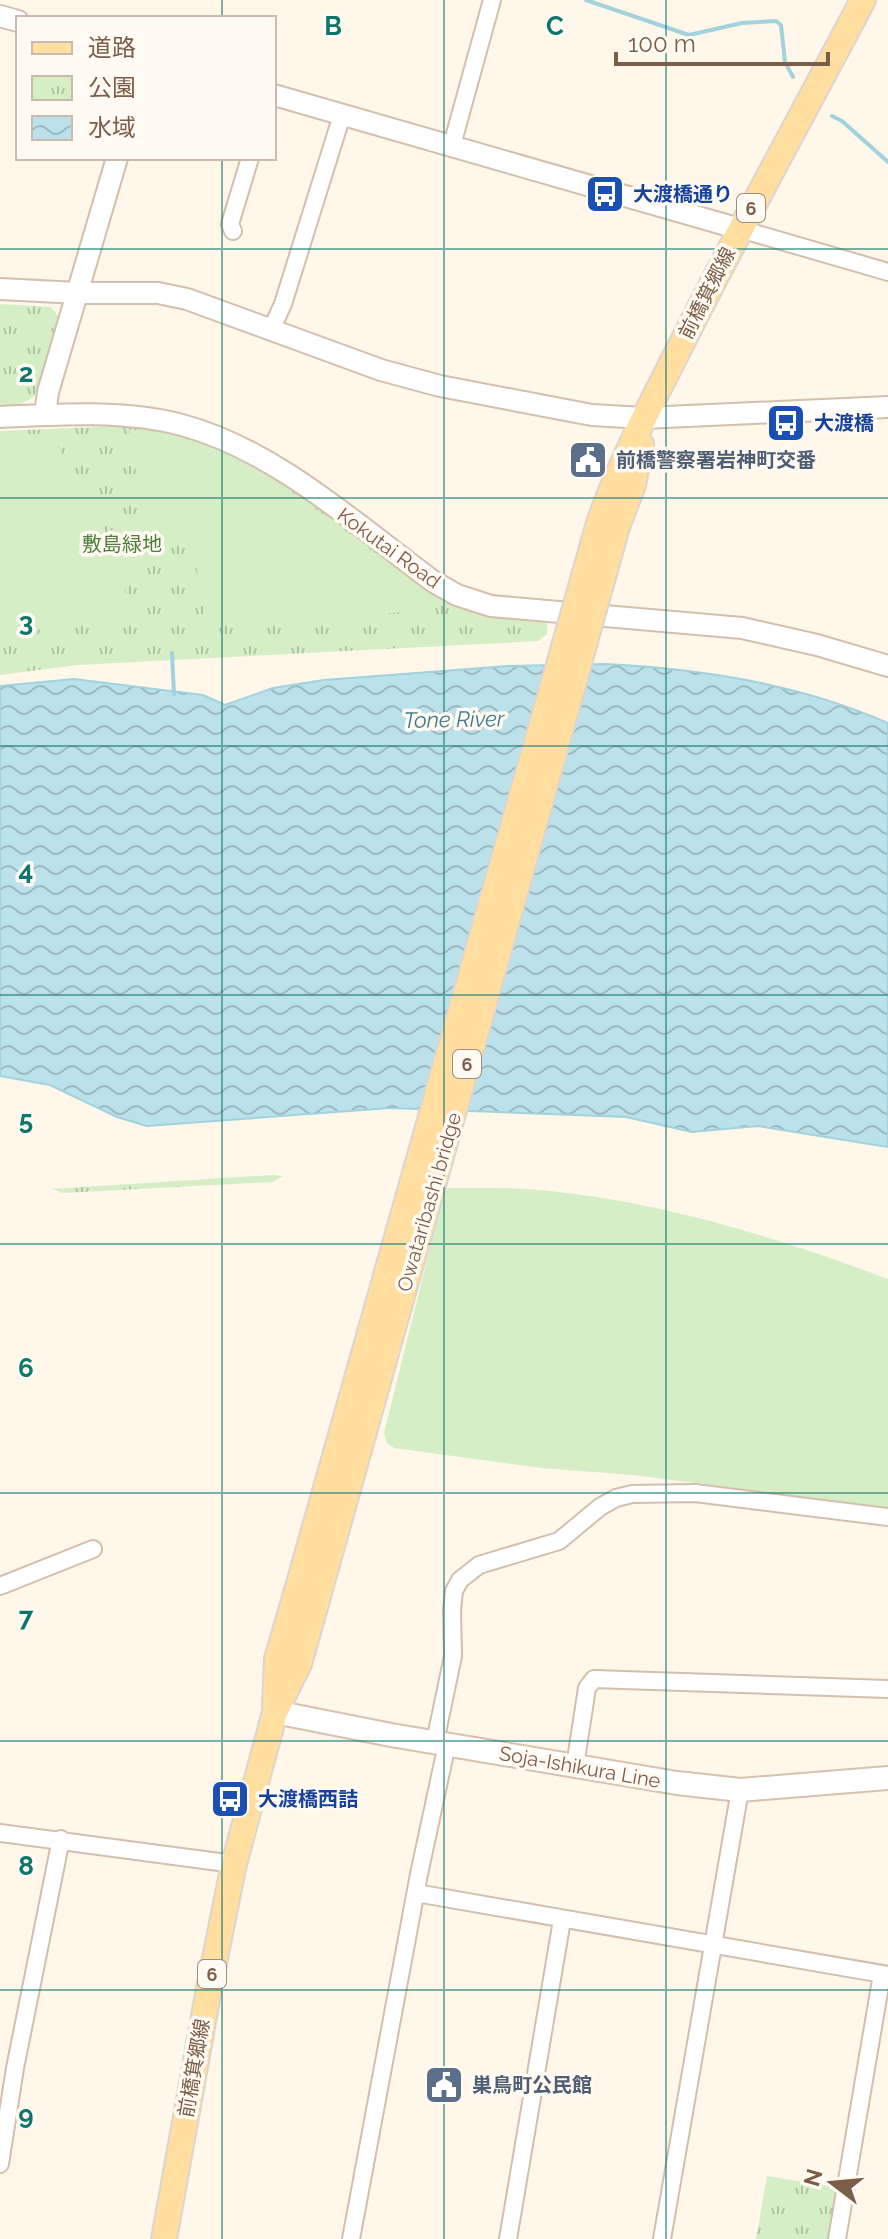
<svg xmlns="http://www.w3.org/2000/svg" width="888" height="2239" viewBox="0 0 888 2239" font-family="Raleway,'Noto Sans JP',sans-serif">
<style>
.park{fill:url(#park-tufts)}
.garden{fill:#d5eec6}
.water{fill:url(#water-waves);stroke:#a1d2dd;stroke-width:2}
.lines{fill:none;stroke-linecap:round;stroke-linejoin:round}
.stream{stroke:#a1d2dd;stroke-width:4}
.minor-casing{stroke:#d3bfad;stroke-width:20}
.tertiary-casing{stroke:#d3bfad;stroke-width:24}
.secondary-casing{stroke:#d8c1ad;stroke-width:26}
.primary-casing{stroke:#ddd5d0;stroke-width:28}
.minor{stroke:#fff;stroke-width:16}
.tertiary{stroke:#fff;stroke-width:20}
.secondary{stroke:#fff;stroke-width:22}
.primary{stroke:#ffdea0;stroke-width:24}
.primary-bridge-casing{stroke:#ddd5d0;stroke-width:28;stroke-linecap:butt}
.primary-bridge{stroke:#ffdea0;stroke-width:24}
.grid{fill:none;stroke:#0f766e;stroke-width:2;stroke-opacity:0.55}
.labels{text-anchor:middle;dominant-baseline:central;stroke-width:7;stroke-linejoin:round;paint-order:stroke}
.shield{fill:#fffaf2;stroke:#a38c7c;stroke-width:2}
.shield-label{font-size:18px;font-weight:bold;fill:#7c5d4a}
.transit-label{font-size:20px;font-weight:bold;fill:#164399;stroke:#fffaf2;text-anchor:start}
.street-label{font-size:20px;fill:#7c5d4a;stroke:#fffaf2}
.service-label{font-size:20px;font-weight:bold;fill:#4e5e75;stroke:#fffaf2;text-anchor:start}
.park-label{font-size:20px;fill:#4e7d3d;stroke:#fffaf2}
.water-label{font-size:22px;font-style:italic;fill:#3e7b8a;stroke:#fffaf2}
.grid-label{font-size:26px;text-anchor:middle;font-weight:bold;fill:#0f766e;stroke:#fffaf2;stroke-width:7;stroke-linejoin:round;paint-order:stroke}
</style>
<defs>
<pattern id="park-tufts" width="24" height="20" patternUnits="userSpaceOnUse" patternTransform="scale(2)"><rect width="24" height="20" fill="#d5eec6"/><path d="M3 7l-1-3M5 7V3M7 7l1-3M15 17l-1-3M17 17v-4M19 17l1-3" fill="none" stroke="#b2c4a3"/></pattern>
<pattern id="water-waves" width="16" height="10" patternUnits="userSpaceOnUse" patternTransform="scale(2)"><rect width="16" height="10" fill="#bbe2ea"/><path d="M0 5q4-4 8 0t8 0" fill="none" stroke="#9dbac0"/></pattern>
</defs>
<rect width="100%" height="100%" fill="#fef7ea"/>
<path class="park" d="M0,304l51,3 12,15c-12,43 -10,82 -63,86z
M121,426l59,6 68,26 179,126 120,35v15l-9,7 -461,24 -77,10v-244z
M273,1175l10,1 -11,6 -209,11 -11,-4z
M767,2176l67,11 4,6 -8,46h-74z"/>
<path class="garden" d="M129,430c119,3 213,108 309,167l-1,9 -31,6 -199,14 -16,-88 -43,4z
M55,441l47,86 27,74 5,20 -134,12v-191z
M445,1188c35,0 70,-1 105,3 117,12 228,47 338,88v229l-255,-33 -91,-7 -148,-20 -7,-5 -3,-10z"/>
<path class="water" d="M606,664c97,5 193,20 282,59v424l-130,-21 -66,6 -66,-15 -236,-9 -243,18 -30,-9 -67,-32 -50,-9v-390l74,-7 129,16 22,10 48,-17 51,-8 184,-14z"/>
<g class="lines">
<path class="stream" d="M586,0l103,35 53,-12 34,-2 5,4 4,37 8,15
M832,116l10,5 46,41
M172,653l2,41"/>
<defs>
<path id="minor" d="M452,145l40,-145
M740,229l148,43
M233,231l-3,-7 20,-66
M271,330l12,-26 59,-189
M0,1586l93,-37
M435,1742l18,-86 -1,-46 2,-19 6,-11 19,-15 80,-24 41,-34 16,-9 16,-4 63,-1 193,24
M575,1766l12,-78 7,-9 294,10
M0,1833l234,31
M416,1893l472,82
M0,2164l15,-96 46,-229
M351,2239l68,-365 28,-130
M508,2239l54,-319
M662,2239l78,-449
M837,2239l45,-265"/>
<path id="tertiary" d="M0,16l18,5
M274,95l466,134
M0,289l78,4h80l29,6 194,71 59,16 152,29 52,3 244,-11
M45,414l3,-22 69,-234
M0,417c57,-3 127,-7 182,8 93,25 175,100 252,157l23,13 34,11 251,22 75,17 71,21"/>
<path id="secondary" d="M275,1712l116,23 286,48 63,7 148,-12"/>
<path id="primary" d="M599,523c23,-66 56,-126 87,-188 57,-113 118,-223 177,-335
M617,527l16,-42 8,-41
M275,1705l2,-46 19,-65
M164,2239l46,-256 24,-119 41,-152 24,-48 18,-64"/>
</defs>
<use href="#minor" class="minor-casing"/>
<use href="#tertiary" class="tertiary-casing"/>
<use href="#secondary" class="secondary-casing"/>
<use href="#primary" class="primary-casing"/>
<use href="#minor" class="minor"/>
<use href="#tertiary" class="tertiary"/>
<use href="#secondary" class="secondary"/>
<use href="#primary" class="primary"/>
<defs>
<path id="primary-bridge" d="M296,1594l303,-1071
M317,1600l300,-1073"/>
</defs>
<use href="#primary-bridge" class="primary-bridge-casing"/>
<use href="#primary-bridge" class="primary-bridge"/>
</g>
<path class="grid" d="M222,0v18M444,0v2239M666,0v2239M222,158v2081M0,249h888M0,498h888M0,746h888M0,995h888M0,1244h888M0,1493h888M0,1741h888M0,1990h888"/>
<defs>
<symbol id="bus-square" viewBox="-11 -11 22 22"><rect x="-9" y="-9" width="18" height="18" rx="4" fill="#1a4fb4" stroke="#fffaf2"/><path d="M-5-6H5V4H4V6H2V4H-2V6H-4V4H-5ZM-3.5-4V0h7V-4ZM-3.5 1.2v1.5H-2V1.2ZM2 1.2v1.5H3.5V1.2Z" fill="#fff"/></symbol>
<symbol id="civic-square" viewBox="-11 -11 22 22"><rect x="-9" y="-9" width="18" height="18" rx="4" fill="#5c6f8a" stroke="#fffaf2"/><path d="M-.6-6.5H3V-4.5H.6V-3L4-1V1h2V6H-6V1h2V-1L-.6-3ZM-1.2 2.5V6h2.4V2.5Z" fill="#fff"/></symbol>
</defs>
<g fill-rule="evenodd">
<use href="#bus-square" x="583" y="172" width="44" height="44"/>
<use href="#bus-square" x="764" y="401" width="44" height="44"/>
<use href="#civic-square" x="566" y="438" width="44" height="44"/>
<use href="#bus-square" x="208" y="1777" width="44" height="44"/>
<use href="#civic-square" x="422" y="2063" width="44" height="44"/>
</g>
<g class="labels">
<g class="shield">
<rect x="737" y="194" width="28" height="28" rx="6"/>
<rect x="453" y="1050" width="28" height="28" rx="6"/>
<rect x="198" y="1960" width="28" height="28" rx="6"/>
</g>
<g class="shield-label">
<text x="751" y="208">6</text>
<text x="467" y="1064">6</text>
<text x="212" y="1974">6</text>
</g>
<g class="transit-label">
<text x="633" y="194">大渡橋通り</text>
<text x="814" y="423">大渡橋</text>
<text x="258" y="1799">大渡橋西詰</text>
</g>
<g class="street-label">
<text transform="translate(707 293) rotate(-63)">前橋箕郷線</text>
<text transform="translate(389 548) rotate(36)">Kokutai Road</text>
<text transform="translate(429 1202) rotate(-74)">Owataribashi bridge</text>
<text transform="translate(580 1767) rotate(10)">Soja-Ishikura Line</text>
<text transform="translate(194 2068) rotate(-80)">前橋箕郷線</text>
</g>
<g class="service-label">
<text x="616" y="460">前橋警察署岩神町交番</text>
<text x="472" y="2085">巣鳥町公民館</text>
</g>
<g class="park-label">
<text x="122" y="544">敷島緑地</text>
</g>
<g class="water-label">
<text transform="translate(454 719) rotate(-1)">Tone River</text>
</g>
</g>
<g class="grid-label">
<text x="333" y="35">B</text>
<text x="555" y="35">C</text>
<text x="26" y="382">2</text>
<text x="26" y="631">3</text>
<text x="26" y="880">4</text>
<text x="26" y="1129">5</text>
<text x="26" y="1377">6</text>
<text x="26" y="1626">7</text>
<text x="26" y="1875">8</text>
<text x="26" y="2124">9</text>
</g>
<rect x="16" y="16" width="260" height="144" fill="#fffaf2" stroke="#cbbbaf" stroke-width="2"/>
<rect x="32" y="42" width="40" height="12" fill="#ffdea0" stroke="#cbbbaf" stroke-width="2"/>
<text x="88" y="56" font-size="24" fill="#7c5d4a">道路</text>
<rect x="32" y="76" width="40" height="24" fill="url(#park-tufts)" stroke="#cbbbaf" stroke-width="2"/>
<text x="88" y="96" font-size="24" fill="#7c5d4a">公園</text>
<rect x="32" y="116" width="40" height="24" fill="url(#water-waves)" stroke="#cbbbaf" stroke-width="2"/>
<text x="88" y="136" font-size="24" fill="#7c5d4a">水域</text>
<g transform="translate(832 2183) rotate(286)" stroke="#fffaf2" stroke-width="6" paint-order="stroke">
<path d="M0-6L14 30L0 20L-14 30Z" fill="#7c5d4a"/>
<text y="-12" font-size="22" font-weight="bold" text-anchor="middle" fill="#7c5d4a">N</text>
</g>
<path d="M616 52v12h212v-12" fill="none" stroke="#7c5d4a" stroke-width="4"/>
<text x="628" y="52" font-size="24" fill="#7c5d4a" stroke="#fffaf2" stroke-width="6" paint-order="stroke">100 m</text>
</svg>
